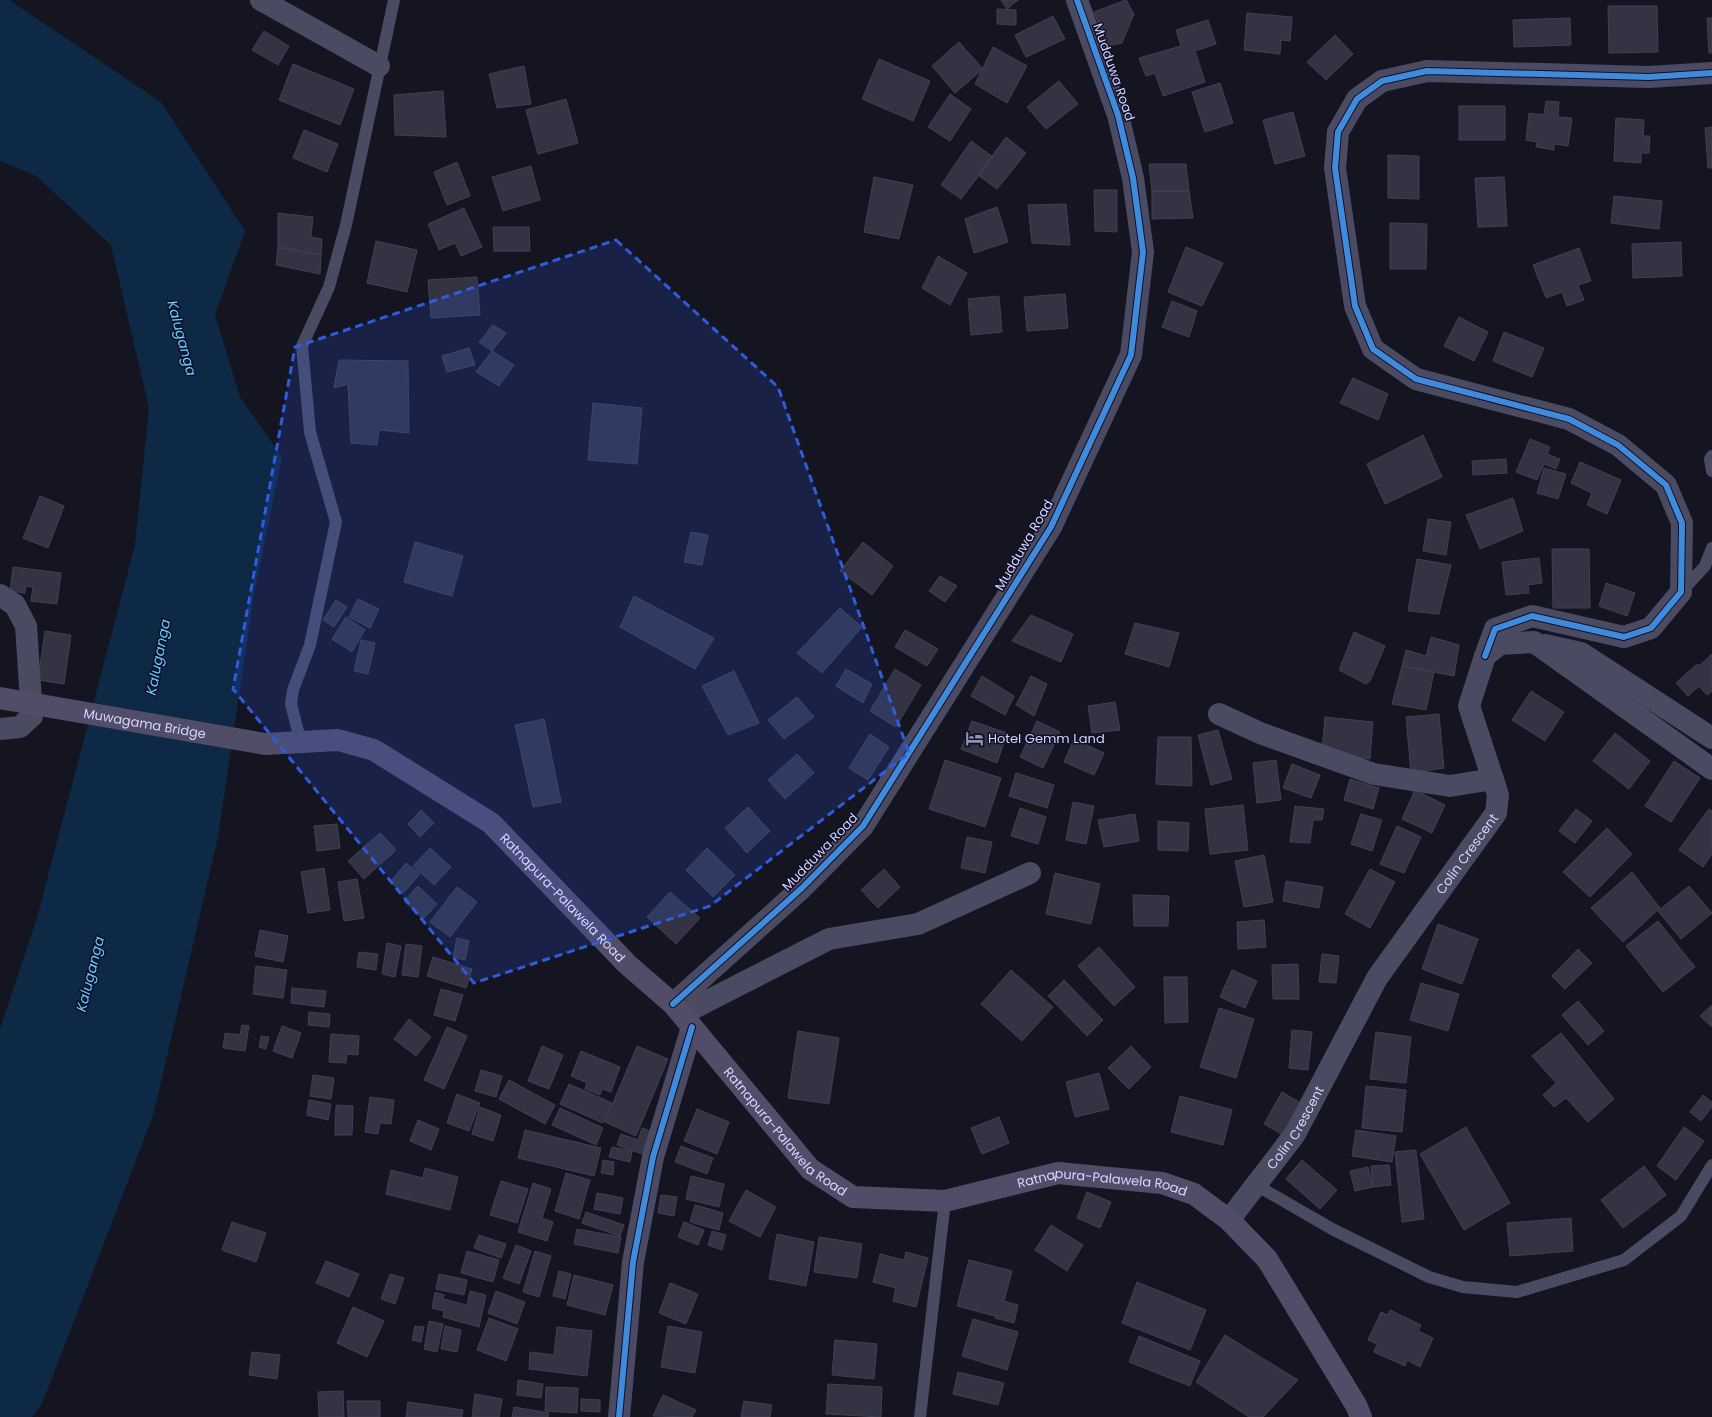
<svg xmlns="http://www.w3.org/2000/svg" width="1712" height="1417" viewBox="0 0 1712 1417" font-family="Poppins,sans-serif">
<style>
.water{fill:#0d2945}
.building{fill:#333343;stroke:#404055}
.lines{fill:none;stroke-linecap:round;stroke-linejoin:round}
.service{stroke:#4a4b62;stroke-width:12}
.minor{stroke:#4a4b62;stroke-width:22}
.tertiary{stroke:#4a4b62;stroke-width:22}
.primary{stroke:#514c68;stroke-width:22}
.cycleway-casing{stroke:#100f27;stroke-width:8}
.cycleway{stroke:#408adc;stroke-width:6}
.marked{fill:#2f5cdc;fill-opacity:0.2;stroke:#2f5cdc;stroke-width:3;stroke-dasharray:8 5;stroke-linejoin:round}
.labels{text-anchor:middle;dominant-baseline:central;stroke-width:3;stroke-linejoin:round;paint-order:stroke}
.street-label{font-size:13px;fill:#d5d6ff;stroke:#100f27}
.poi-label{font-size:13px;fill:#d5d6ff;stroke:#100f27;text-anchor:start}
.water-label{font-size:14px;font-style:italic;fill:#63ccff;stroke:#100f27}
</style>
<rect width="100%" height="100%" fill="#151521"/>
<path class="water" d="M0,0h9l152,102 84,129 -30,84 25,82 42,60 -28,136 -36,244 -65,279 -111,288 -10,13h-32v-388l37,-111 98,-373 14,-137 -38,-163 -75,-69 -36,-15z"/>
<path class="building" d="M1001,0h17l-11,9z
M1126,0l8,14 -12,29 -15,3 -13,-34z
M1608,6h49l1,46 -49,1z
M997,9l19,1v15l-19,-1z
M1247,13l45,4 -2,24 -9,-1 -1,14 -36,-4z
M1053,16l12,23 -39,18 -11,-22z
M1570,18l1,27 -57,2 -1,-27z
M1707,18h5v35h-3z
M1208,20l8,24 -21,7 10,31 -42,14 -8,-23 -9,3 -7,-18 42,-12 -5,-16z
M264,31l25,15 -11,19 -26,-15z
M1335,35l18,19 -27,26 -19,-18z
M959,42l24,27 -28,24 -23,-27z
M993,47l34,19 -20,37 -32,-19z
M879,59l51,22 -17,40 -51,-22z
M293,64l61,25 -14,36 -61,-25z
M524,66l7,38 -34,4 -8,-34z
M1059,81l19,23 -32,25 -19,-22z
M1220,83l13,40 -28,9 -13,-40z
M443,91l3,46 -51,-2 -1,-40z
M950,94l21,15 -21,32 -22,-14z
M566,99l12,44 -40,11 -12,-44z
M1546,101l13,1 -1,15 14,1 -4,28 -14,-2v6l-18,-3 1,-5 -11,-2 3,-27 15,2z
M1459,106h46v34h-46z
M1293,112l12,44 -30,8 -12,-44z
M1616,118l28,2 -1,16h7l-1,17h-8v10l-27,-2z
M1712,127v41h-4l-3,-40z
M304,130l34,14 -11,28 -34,-14z
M1006,137l20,16 -29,36 -19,-14z
M971,141l22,16 -32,42 -20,-14z
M1388,155l31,1v43l-31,-1z
M457,162l13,34 -23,9 -13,-33z
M1149,164h37l3,27h-37z
M531,166l9,34 -37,11 -11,-34z
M874,177l39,8 -14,54 -35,-7z
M1504,177l3,49 -29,1 -3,-49z
M1094,190h23v42l-22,-1z
M1152,191h37l4,27 -41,1z
M1614,196l48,5 -3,28 -48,-6z
M1066,204l4,41 -38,-2 -4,-38z
M997,207l11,35 -34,11 -9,-34z
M464,208l18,39 -21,9 -6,-13 -16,7 -11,-26z
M278,213l35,4 -2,20 11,2 -1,16 -43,-8z
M1390,223l37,1 -1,45h-36z
M493,227h36l1,24h-36z
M376,241l41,9 -10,42 -40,-9z
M1681,242l1,34 -49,2 -1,-34z
M278,247l43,8 -1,19 -44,-9z
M1186,247l37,16 -21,43 -34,-14z
M1579,248l12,33 -13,4 6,15 -17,6 -5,-14 -16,6 -13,-33z
M938,256l29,17 -17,32 -28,-17z
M477,277l3,38 -49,3 -3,-38z
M1065,294l3,34 -41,3 -3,-34z
M999,296l3,36 -31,3 -3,-36z
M1172,301l25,10 -8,26 -27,-10z
M1459,317l29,15 -14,29 -30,-15z
M493,325l13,8 -14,18 -13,-9z
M1504,332l40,16 -12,29 -39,-16z
M469,348l6,17 -28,7 -5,-16z
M492,351l22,14 -15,21 -23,-14z
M339,360l69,1 1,72 -30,-3 -2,15 -26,-2 -3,-59 -14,4z
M1353,378l35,16 -10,26 -38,-17z
M593,403l49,5 -5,56 -49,-4z
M1423,435l19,42 -57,27 -18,-40z
M1530,439l20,8 -3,7 13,5 -4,10 -12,-5 -7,16 -21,-8z
M1506,459l1,14 -34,2 -1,-14z
M1580,462l41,18 -14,34 -20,-9 5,-12 -21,-10z
M1544,468l22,6 -8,25 -21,-6z
M40,496l24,10 -16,42 -25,-10z
M1513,498l10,33 -43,18 -14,-34z
M1428,519l23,3 -5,33 -23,-4z
M691,532l17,3 -6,30 -18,-3z
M415,542l48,14 -11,40 -48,-14z
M863,542l30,24 -21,29 -32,-24z
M1552,549h37l1,59h-37z
M1539,558l3,25 -14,2 1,8 -23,2 -4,-33z
M1417,559l34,6 -12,49 -31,-3z
M13,567l48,6 -4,31 -26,-3 2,-14 -7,-1 -1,7 -15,-2z
M940,576l17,10 -12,16 -16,-11z
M1606,583l29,10 -8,23 -28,-10z
M634,596l80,42 -19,31 -75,-42z
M358,599l21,10 -9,19 -21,-11z
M336,600l11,7 -13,20 -11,-7z
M840,608l22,19 -40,46 -25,-20z
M1031,615l42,19 -12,28 -49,-21z
M346,617l19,13 -13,22 -20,-13z
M1135,623l44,10 -10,34 -44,-13z
M905,630l33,19 -11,17 -32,-19z
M45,631l26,4 -7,49 -26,-4z
M1354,632l31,14 -15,35 -4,3 -27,-14z
M1431,637l28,8 -5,31 -52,-10 4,-16 20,6z
M361,640l14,3 -7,31 -14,-3z
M1712,654v37l-5,4 -8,-9 -11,10 -12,-13 21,-19 2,2z
M1402,666l32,6 -8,38 -34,-6z
M846,669l26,15 -9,19 -27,-17z
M895,669l26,16 -25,42 -26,-16z
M734,671l25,52 -31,12 -26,-49z
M982,676l32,20 -9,19 -34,-19z
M1031,676l16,8 -13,32 -18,-11z
M1531,691l33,21 -19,29 -33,-21z
M797,697l17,20 -30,22 -16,-19z
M1115,702l5,28 -28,3 -4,-27z
M1439,714l5,54 -33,5 -5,-56z
M1325,717l48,5 -3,37 -48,-8z
M544,719l17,83 -28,5 -18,-82z
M972,721l35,12 -10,30 -36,-14z
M1037,721l23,11 -17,36 -23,-11z
M1218,730l14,49 -21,6 -13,-50z
M1615,733l35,28 -21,28 -36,-28z
M870,734l19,13 -21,33 -19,-12z
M1158,737h33l1,49 -36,-2z
M1074,739l30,14 -10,22 -30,-13z
M797,754l17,19 -29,26 -17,-19z
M945,760l56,18 -16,49 -56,-18z
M1276,760l5,40 -24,3 -4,-40z
M1674,761l26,17 -29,44 -26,-16z
M1292,764l28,11 -9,23 -28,-10z
M1016,773l38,12 -7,23 -38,-12z
M1350,779l29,9 -6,21 -29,-9z
M1415,790l30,15 -13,28 -30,-14z
M1073,802l21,4 -8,38 -20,-4z
M1243,805l5,45 -38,4 -5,-45z
M1295,806l29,3 -2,11h-9l-3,23 -20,-1z
M748,807l22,24 -23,22 -22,-25z
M1020,808l26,9 -8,27 -27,-8z
M1576,809l16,12 -17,22 -16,-12z
M1709,809l3,2v43l-9,13 -24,-17z
M421,810l13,13 -14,14 -12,-13z
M1135,814l4,27 -35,6 -6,-27z
M1361,814l21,6 -10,31 -21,-7z
M1158,821l31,2 -1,28 -30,-1z
M337,824l3,24 -23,3 -3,-25z
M1397,826l24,11 -17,36 -24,-9z
M1607,828l25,26 -42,43 -27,-25z
M380,833l16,17 -32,29 -16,-18z
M967,837l25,5 -7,31 -24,-5z
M430,848l21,19 -17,18 -21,-19z
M707,848l28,27 -22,22 -27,-27z
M1264,855l9,47 -29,5 -9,-46z
M406,863l14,11 -17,19 -13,-11z
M324,868l6,42 -22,3 -7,-41z
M884,869l16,18 -22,21 -17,-18z
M1370,869l25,13 -25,46 -25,-14z
M1632,872l28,36 -37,34 -32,-34z
M1055,873l45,11 -9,40 -45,-10z
M357,879l7,39 -20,3 -6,-39z
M1286,881l37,6 -4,21 -36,-7z
M418,886l19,18 -14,15 -19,-18z
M1689,886l23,27 -31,26 -23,-28z
M457,887l20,15 -27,35 -20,-15z
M670,892l30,26 -24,26 -29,-27z
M1133,895l36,1 -1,30h-34z
M1264,920l2,27 -28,2 -1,-27z
M1658,921l37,46 -32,25 -37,-46z
M1438,924l40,15 -16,45 -40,-15z
M260,930l28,6 -5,26 -28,-6z
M457,938l12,3 -4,19 -12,-3z
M387,943l14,3 -6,31 -13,-3z
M406,944l16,2 -4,31 -16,-2z
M1099,947l36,40 -21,19 -36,-40z
M1578,949l14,14 -27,26 -13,-13z
M359,952l19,2 -2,16 -19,-3z
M1322,954l17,2 -3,27 -17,-1z
M433,957l39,12 -6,19 -39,-12z
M1298,964l1,35h-26l-1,-34z
M256,966l31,4 -4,28 -30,-4z
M1011,970l42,37 -31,34 -41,-37z
M1232,970l25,11 -12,27 -25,-11z
M1164,977h23l1,45 -23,1z
M1064,980l39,40 -16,16 -39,-40z
M1421,983l38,11 -11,37 -38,-11z
M292,988l34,3 -2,16 -33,-4z
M441,989l22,6 -8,26 -21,-6z
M1578,1001l26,30 -16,14 -26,-30z
M1712,1005v22l-12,-11z
M1219,1008l35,11 -18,59 -36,-11z
M309,1012l21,2 -1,13 -21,-2z
M409,1019l22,18 -15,19 -22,-17z
M242,1025l7,1 -4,25 -22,-3 2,-15 15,2z
M282,1026l19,7 -9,25 -19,-7z
M447,1027l20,9 -23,53 -20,-9z
M1292,1030l20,2 -4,38 -19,-2z
M798,1031l41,7 -10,66 -41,-6z
M1376,1032l35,5 -5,46 -36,-4z
M1561,1033l53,66 -26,23 -22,-24 -12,9 -11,-12 13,-12 -24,-27z
M331,1034l28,2 -1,19 -11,-1 -1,9 -17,-1z
M261,1036l8,1 -3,12 -7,-2z
M542,1046l21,9 -14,34 -21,-8z
M637,1046l31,13 -32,77 -31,-14z
M1131,1046l20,21 -22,22 -21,-21z
M581,1051l39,16 -9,25 -9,-3 -2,6 -15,-6 2,-6 -16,-7z
M481,1070l21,6 -6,21 -21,-6z
M1099,1073l10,36 -34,8 -9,-35z
M313,1075l21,3 -3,21 -21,-3z
M509,1080l46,25 -10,19 -46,-25z
M569,1084l43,19 -9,20 -43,-19z
M1366,1086l40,4 -4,42 -40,-4z
M1282,1092l22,13 -19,31 -21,-12z
M457,1094l23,9 -11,28 -22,-8z
M1703,1095l9,7v5l-11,14 -11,-9z
M1180,1096l52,14 -9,35 -52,-13z
M370,1097l24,3 -3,24 -11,-1 -2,11 -13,-2z
M309,1100l22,4 -3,16 -21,-5z
M336,1105l17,1 -1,29h-17z
M480,1107l21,8 -8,26 -21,-7z
M560,1108l43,20 -7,17 -44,-20z
M697,1109l32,13 -12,32 -33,-13z
M999,1117l10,26 -27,11 -11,-26z
M418,1120l21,9 -8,21 -21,-9z
M1466,1127l44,76 -46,27 -44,-76z
M1684,1127l20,14 -28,39 -19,-14z
M642,1128l8,3 -8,23 -25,-9 4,-11 17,6z
M525,1130l76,18 -7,28 -76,-18z
M1356,1130l40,6 -4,26 -40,-6z
M681,1146l32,12 -6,16 -32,-12z
M612,1147l20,4 -2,11 -21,-5z
M1416,1150l8,69 -22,3 -7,-70z
M603,1160l11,2 -1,13 -12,-2z
M1302,1160l35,30 -17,19 -34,-30z
M1389,1165l2,20 -18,2 -2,-21z
M1644,1166l22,29 -43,33 -22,-28z
M1368,1167l5,20 -18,4 -5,-20z
M425,1168l33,9 -8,33 -64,-16 5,-24 32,8z
M566,1173l24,7 -11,39 -24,-8z
M691,1176l33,8 -5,23 -33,-8z
M501,1181l27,8 -11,34 -27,-8z
M533,1183l18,6 -9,29 11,4 -6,19 -29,-9z
M746,1190l30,17 -16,30 -31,-16z
M1087,1192l24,10 -11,26 -23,-10z
M597,1193l26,5 -3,16 -26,-5z
M661,1195l16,2 -3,19 -16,-3z
M695,1205l28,8 -4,17 -29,-8z
M586,1212l38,13 -4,11 -38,-13z
M1571,1218l2,33 -63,5 -3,-33z
M232,1222l34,11 -10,29 -34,-12z
M684,1222l20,8 -6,15 -20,-8z
M1051,1225l32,20 -16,26 -32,-21z
M577,1229l44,8 -3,16 -44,-9z
M712,1231l14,4 -4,15 -14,-5z
M777,1234l37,8 -8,44 -37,-7z
M479,1235l27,9 -5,14 -27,-10z
M819,1237l43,7 -5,34 -43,-6z
M516,1245l15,6 -12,33 -16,-6z
M467,1251l32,9 -6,22 -32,-9z
M535,1251l16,5 -12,41 -16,-5z
M906,1252l22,6 -12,49 -23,-6 3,-13 -23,-6 7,-28 24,6z
M969,1260l43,11 -8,30 14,4 -4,18 -19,-5v-2l-38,-10z
M326,1261l33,13 -10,23 -33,-14z
M559,1271l12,3 -6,25 -12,-3z
M390,1274l14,4 -9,26 -14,-5z
M439,1274l28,6 -3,15 -28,-6z
M574,1275l39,10 -8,30 -38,-10z
M1137,1282l69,28 -16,40 -68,-27z
M670,1283l28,11 -12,30 -27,-11z
M470,1291l16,4 -7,32 -36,-10 1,-6 -12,-3 3,-16 9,3 -1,4 24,6z
M496,1291l29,11 -8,22 -29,-11z
M353,1307l31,14 -17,36 -30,-14z
M1390,1310l31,15 -3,6 15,7 -13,29 -13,-7 -2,6 -31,-14 3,-8 -9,-4 13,-28 7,3z
M489,1318l29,11 -12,32 -29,-11z
M973,1319l45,13 -11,38 -45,-14z
M429,1321l14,3 -6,28 -13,-3z
M415,1326l9,1 -3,15 -9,-2z
M445,1326l16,4 -4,22 -16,-3z
M668,1326l34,6 -7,41 -34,-6z
M557,1327l35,4 -5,45 -58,-7 1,-17 24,3z
M1225,1335l73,45 -35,37h-14l-53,-35z
M1139,1336l61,25 -10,25 -61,-24z
M835,1340l42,4 -3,35 -42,-4z
M252,1352l28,3 -3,24 -28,-4z
M958,1372l46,11 -6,22 -45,-11z
M518,1380l25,4 -2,14 -24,-3z
M828,1384l54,3 -1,30 -55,-3z
M546,1387l32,1 -1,25 -32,-2z
M343,1391l1,26h-25l-1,-25z
M475,1394l27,5 -3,18h-27z
M663,1395l33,15 -4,7 -39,-1z
M581,1399l19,1v12l-19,-1z
M347,1401h33v16h-32z
M744,1401l28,4 -2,12h-29z
M408,1402l55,8 -1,7h-56z
M514,1407l35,6 -1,4h-36z"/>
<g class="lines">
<path class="service" d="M1712,456l-2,3 2,12
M1681,592l24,-26 7,-18
M301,743l-10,-39 2,-14 17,-45 26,-123 -26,-90 -8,-86 27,-59 17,-62 48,-225
M1256,1185l78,45 95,47 34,10 54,5 107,-32 57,-44 31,-51
M920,1417l25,-216"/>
<g class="minor">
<path d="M261,0l118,66"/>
<path d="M0,595l15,10 11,21 6,90 -12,11 -20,2"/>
<path d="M1545,645l36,8 131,85"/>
<path d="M1485,656l10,-27 37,-13 92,21 27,-9 30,-36 1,-69 -16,-38 -48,-40 -49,-26 -153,-40 -43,-30 -18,-43 -20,-138 3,-36 19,-33 25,-18 45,-10 222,6 63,-4"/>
<path d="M1219,714l41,19 114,41 76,12 43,-7"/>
<path d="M682,1014l147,-75 89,-15 112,-51"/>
<path id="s1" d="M1229,1220l66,-86 82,-156 119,-165 2,-18 -29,-89 16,-50 15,-12 34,-2 178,127"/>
</g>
<path class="tertiary" d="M673,1004l129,-116 61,-62 188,-299 80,-172 12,-103 -10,-74 -15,-63 -41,-115
M619,1417l14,-155 20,-105 39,-130"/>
<path class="primary" id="s2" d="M0,698l265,46 73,-4 36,10 117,73 137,142 45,39 137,165 43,28 92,4 113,-28 104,10 32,11 35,26 38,39 89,146 5,12"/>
<defs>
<path id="cycleway" d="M1485,656l10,-27 37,-13 92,21 27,-9 30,-36 1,-69 -16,-38 -48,-40 -49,-26 -153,-40 -43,-30 -18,-43 -20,-138 3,-36 19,-33 25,-18 45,-10 222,6 63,-4
M673,1004l129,-116 61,-62 188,-299 80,-172 12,-103 -10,-74 -15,-63 -41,-115
M619,1417l14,-155 20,-105 39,-130"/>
</defs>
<use href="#cycleway" class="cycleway-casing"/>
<use href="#cycleway" class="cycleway"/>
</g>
<path class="marked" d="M616,240l162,147 131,366 -199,153 -236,77 -241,-294 62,-342z"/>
<defs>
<symbol id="hotel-bare" viewBox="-9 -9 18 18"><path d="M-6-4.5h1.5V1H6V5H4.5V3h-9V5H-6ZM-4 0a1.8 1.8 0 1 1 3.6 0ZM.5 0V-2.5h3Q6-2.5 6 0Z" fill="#9292b1" stroke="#100f27" stroke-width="2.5" paint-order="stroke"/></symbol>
</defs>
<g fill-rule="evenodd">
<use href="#hotel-bare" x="962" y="726" width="25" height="25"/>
</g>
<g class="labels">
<g class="street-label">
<text transform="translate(1114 72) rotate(71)">Mudduwa Road</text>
<text transform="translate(1024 545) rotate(-60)">Mudduwa Road</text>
<text stroke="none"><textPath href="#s2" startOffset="147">Muwagama Bridge</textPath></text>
<text transform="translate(820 852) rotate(-46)">Mudduwa Road</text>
<text stroke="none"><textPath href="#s1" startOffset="438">Colin Crescent</textPath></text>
<text stroke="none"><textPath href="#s2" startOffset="621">Ratnapura-Palawela Road</textPath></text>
<text stroke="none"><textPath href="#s1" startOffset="114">Colin Crescent</textPath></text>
<text stroke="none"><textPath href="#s2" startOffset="945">Ratnapura-Palawela Road</textPath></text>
<text stroke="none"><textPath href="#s2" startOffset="1293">Ratnapura-Palawela Road</textPath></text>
</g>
<g class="poi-label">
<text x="988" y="738">Hotel Gemm Land</text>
</g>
<g class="water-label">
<text transform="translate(182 338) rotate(75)">Kaluganga</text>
<text transform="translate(158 657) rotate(-79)">Kaluganga</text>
<text transform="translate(90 974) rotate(-76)">Kaluganga</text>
</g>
</g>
</svg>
